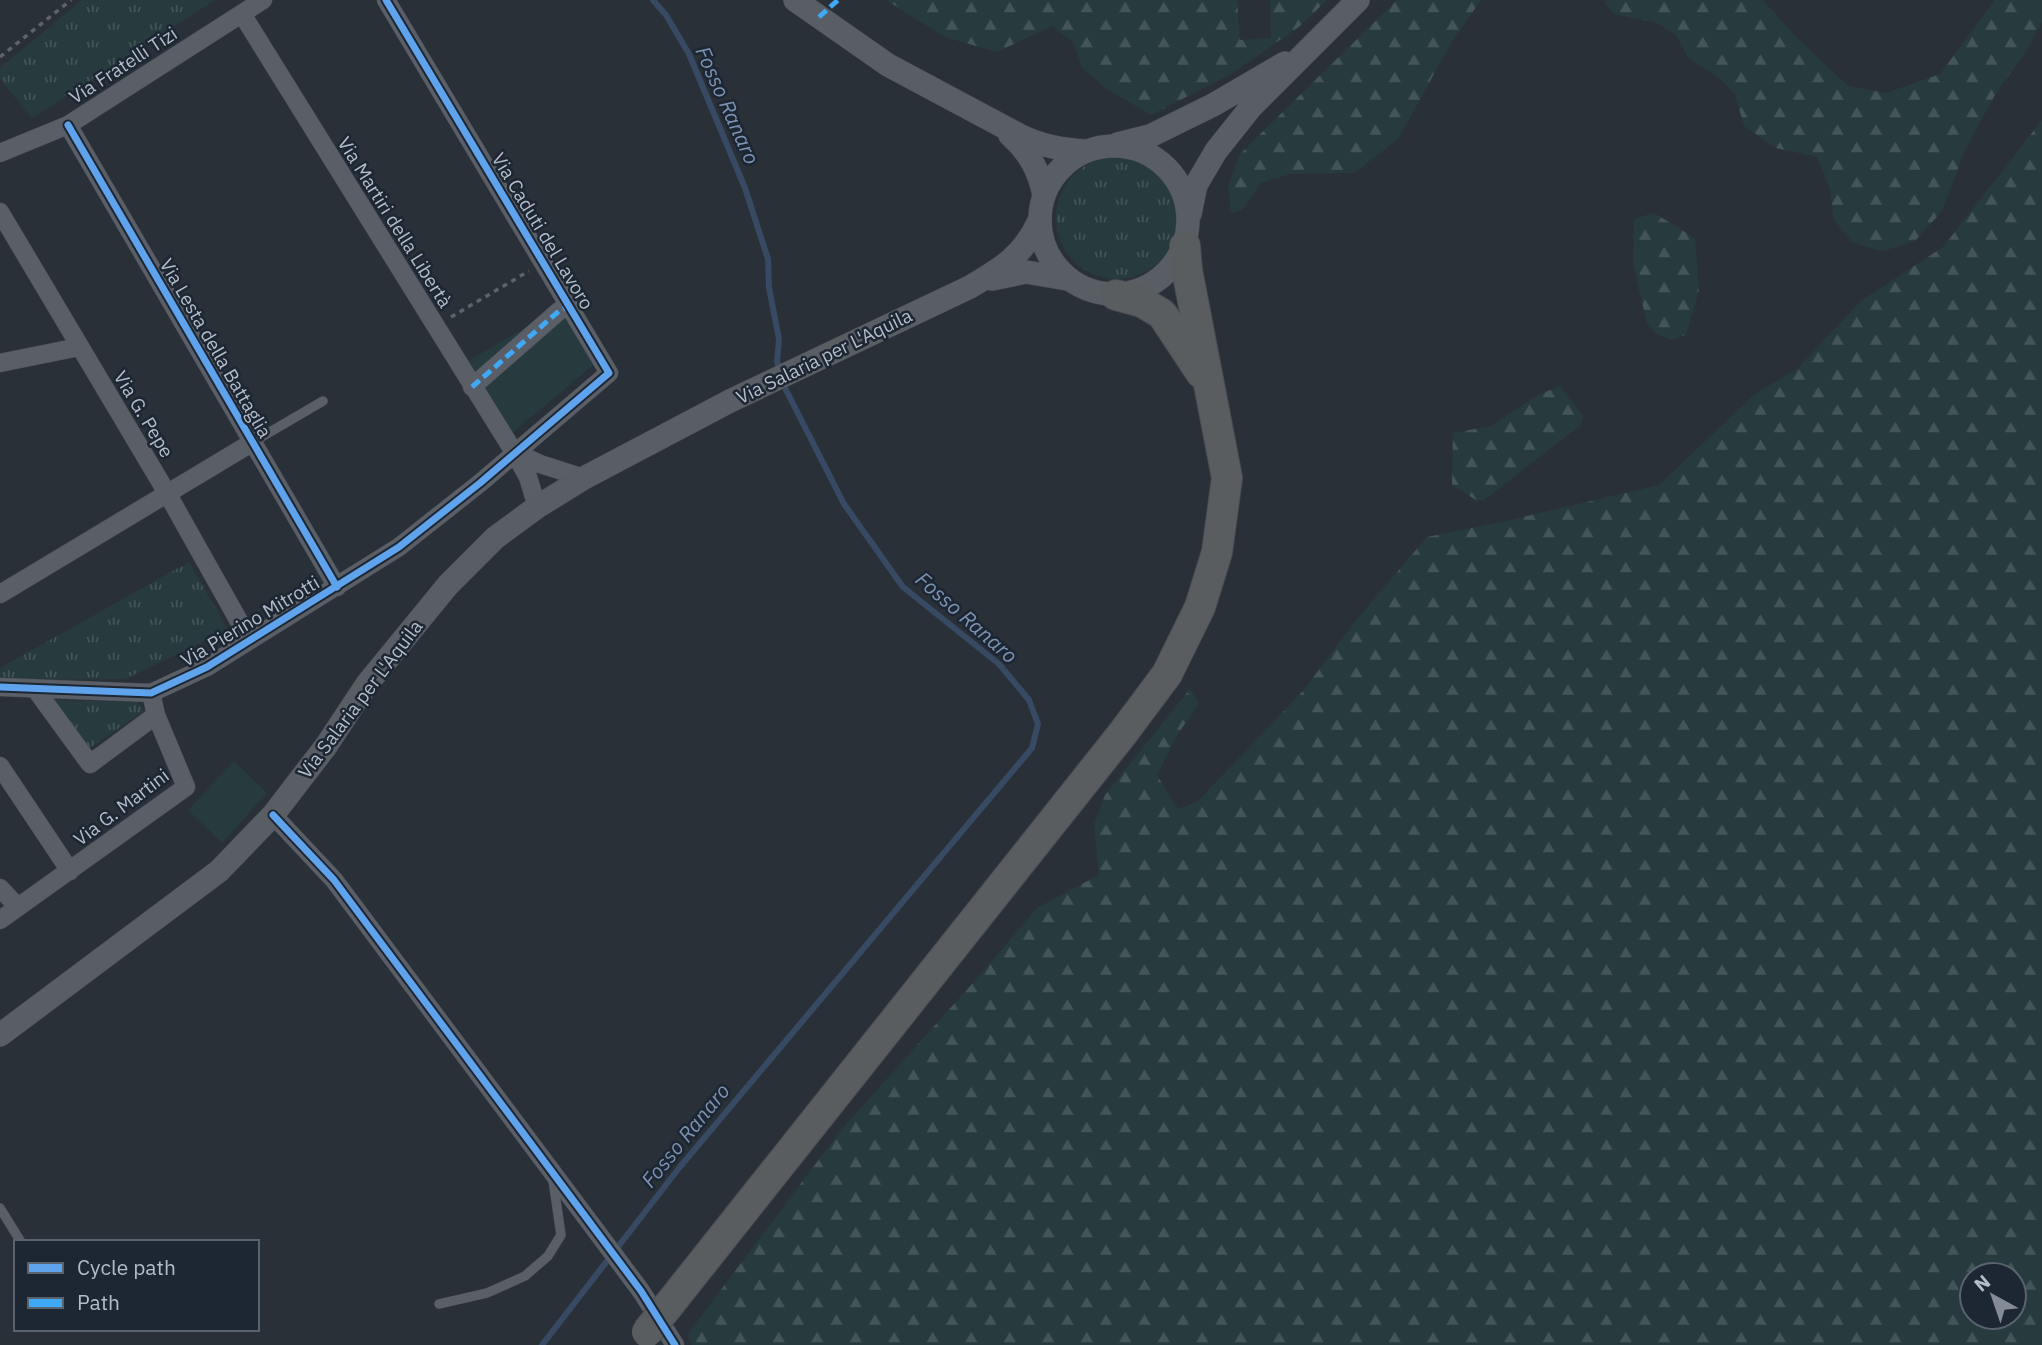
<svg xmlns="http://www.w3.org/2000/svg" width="2042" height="1345" viewBox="0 0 2042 1345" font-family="'IBM Plex Sans',sans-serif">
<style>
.grass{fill:url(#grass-tufts)}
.forest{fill:url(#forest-firs);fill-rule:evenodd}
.garden{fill:#273a3e}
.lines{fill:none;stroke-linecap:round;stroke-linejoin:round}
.stream{stroke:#384963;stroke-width:6}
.lane-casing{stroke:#484c53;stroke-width:10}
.street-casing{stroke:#484c53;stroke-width:19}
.secondary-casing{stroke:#484c53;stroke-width:24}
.highway-casing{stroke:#474c53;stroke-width:32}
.path{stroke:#5d636a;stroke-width:3.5;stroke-dasharray:5 5;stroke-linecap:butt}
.lane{stroke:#5a5e66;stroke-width:9}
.street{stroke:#5a5e66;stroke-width:18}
.secondary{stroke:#595d64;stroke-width:23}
.highway{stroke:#5a5d60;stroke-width:30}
.highway-bridge-casing{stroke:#474c53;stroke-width:32;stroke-linecap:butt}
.highway-bridge{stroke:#5a5d60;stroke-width:30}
.quiet{stroke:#3fa9f5;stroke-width:5;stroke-dasharray:10 5;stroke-linecap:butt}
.cycleway-casing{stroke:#1d2633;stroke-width:11}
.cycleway{stroke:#60a3ed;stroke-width:7}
.labels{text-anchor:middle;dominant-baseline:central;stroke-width:5;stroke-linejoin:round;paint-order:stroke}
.street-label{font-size:19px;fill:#b4bcc9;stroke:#1d2633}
.water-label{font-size:21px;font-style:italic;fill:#7c92b1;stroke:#1d2633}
</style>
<defs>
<pattern id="grass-tufts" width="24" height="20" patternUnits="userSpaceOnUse" patternTransform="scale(1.75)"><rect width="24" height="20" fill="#273a3e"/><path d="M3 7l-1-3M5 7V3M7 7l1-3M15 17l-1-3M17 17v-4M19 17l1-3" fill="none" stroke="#445559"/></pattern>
<pattern id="forest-firs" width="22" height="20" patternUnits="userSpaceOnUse" patternTransform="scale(1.75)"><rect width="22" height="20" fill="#273a3e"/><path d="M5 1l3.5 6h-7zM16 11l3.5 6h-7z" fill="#445559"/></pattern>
</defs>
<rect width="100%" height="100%" fill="#2a3038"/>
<path class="grass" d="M82,0h133l-183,118 -32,-39v-11z
M1056 218a61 61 0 1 1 122 0a61 61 0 1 1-122 0Z
M189,562l39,68 -103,49 -125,1v-12z
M55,700l83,2 6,9 -56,38z"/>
<path class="forest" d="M886,0h351l3,40 31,-2 -1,-38h57l-27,26 -69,48 -80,41 -45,-27 -24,-20 -8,-25 -22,-17 -55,26 -52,-15z
M1397,0h84l-30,43 -53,96 -44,34 -64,1 -29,9 -19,27 -11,3 -3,-27 12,-32z
M1607,0h156l32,36 53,50 38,7 54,-19 55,-74h47v22l-17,31 -29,40 -31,57 -23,61 -27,30 -32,10 -30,-8 -19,-23 -4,-31 -13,-32 -41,-9 -32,-22 -9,-32 -15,-15 -32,-22 -12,-22 -19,-12 -43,-9 -9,-11z
M2042,120v1225h-1350l-5,-10 154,-205 140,-156 56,-66 62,-33 -5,-50 11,-30 85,-106 9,14 -23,34 -19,38 21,34 19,-7 106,-111 55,-73 69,-81 79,-16 153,-36 96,-91 42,-25 64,-68 82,-54zM1972,1275h42v42h-42z
M1654,213l41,25 4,52 -13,45 -15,5 -16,-7 -8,-10 -14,-60 1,-44z
M1560,386l23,30 -2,9 -97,75h-8l-24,-15 1,-52 38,-7 47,-31z"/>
<path class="garden" d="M560,307l36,56 -84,70 -44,-72z
M234,761l33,32 -45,50 -34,-33z"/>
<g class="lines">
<path class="stream" d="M542,1345l137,-177 353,-420 6,-24 -9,-24 -30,-36 -96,-77 -59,-83 -62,-122 -5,-21 2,-22 -10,-51 -1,-29 -23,-71 -56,-134 -23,-39 -13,-15"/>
<defs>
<path id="lane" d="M253,442l70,-41
M0,1208l21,34
M439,1304l48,-11 38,-17 23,-20 13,-21 -8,-55"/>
<path id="street" d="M242,14l272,438
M68,125l269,462
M0,153l68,-28 195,-125
M0,212l167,281 82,146
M0,363l79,-16
M472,387l87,-76 10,-5
M537,507l-9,-30 -14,-25 26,12 44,14
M0,594l253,-152
M0,687l151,6 56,-26 192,-120 81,-64 129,-110 -223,-373
M36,690l54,74 66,-49
M0,766l70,105
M273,815l61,65 307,411 34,54
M0,888l18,19
M0,920l186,-133 -30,-72 -5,-22"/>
<path id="secondary" d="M795,0l93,65 131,70c23,11 43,15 68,16
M1010,135c19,17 29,35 34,60
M1118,144l32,-8 63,-31 72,-42
M1040 220a74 74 0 1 1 148 0a74 74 0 1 1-148 0Z
M1190,214l6,-29 20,-34 35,-44 107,-107
M992,279l34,-7 41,7
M0,1035l219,-164 54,-56 53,-69 41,-62 81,-99 47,-47 42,-31 47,-29 146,-77 240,-114c32,-19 53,-31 69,-66"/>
<path id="highway" d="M1116,295l26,7 20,12 39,59
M668,1306l455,-573 44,-59 33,-67 17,-55 10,-74 -40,-208 -2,-24"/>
</defs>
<use href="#lane" class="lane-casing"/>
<use href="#street" class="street-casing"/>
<use href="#secondary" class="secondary-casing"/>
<use href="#highway" class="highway-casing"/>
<path class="path" d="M0,57l71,-57
M451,317l78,-46"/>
<use href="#lane" class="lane"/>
<use href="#street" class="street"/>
<use href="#secondary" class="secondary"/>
<use href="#highway" class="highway"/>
<defs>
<path id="highway-bridge" d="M647,1332l21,-26"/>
</defs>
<use href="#highway-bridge" class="highway-bridge-casing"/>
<use href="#highway-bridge" class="highway-bridge"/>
<path class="quiet" d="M819,17l19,-17
M472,387l87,-76 10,-5"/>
<defs>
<path id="cycleway" d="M68,125l269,462
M0,687l151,6 56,-26 192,-120 81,-64 129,-110 -223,-373
M273,815l61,65 307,411 34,54"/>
</defs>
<use href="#cycleway" class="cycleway-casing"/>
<use href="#cycleway" class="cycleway"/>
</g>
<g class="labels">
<g class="street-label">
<text transform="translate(123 65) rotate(-33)">Via Fratelli Tizi</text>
<text transform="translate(395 222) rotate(58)">Via Martiri della Libertà</text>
<text transform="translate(543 231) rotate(59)">Via Caduti del Lavoro</text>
<text transform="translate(216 348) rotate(60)">Via Lesta della Battaglia</text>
<text transform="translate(824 356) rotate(-26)">Via Salaria per L'Aquila</text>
<text transform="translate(144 414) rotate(59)">Via G. Pepe</text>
<text transform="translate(250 621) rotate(-31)">Via Pierino Mitrotti</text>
<text transform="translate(360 699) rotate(-53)">Via Salaria per L'Aquila</text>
<text transform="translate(121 807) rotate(-37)">Via G. Martini</text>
</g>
<g class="water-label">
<text transform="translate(728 105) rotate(66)">Fosso Ranaro</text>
<text transform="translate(967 617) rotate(41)">Fosso Ranaro</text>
<text transform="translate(685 1135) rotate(-51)">Fosso Ranaro</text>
</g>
</g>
<rect x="14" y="1240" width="245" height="91" fill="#1d2633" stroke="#59626f" stroke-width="2"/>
<rect x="28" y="1263" width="35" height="10" fill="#60a3ed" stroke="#59626f" stroke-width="2"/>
<text x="77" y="1275" font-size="21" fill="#b4bcc9">Cycle path</text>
<rect x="28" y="1298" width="35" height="10" fill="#3fa9f5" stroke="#59626f" stroke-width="2"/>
<text x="77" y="1310" font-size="21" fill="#b4bcc9">Path</text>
<g transform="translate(1993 1296) rotate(320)"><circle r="33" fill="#1d2633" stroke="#59626f" stroke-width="2"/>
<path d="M0-5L12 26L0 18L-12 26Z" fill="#848b96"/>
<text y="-10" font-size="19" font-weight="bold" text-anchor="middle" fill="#b4bcc9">N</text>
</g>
</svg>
